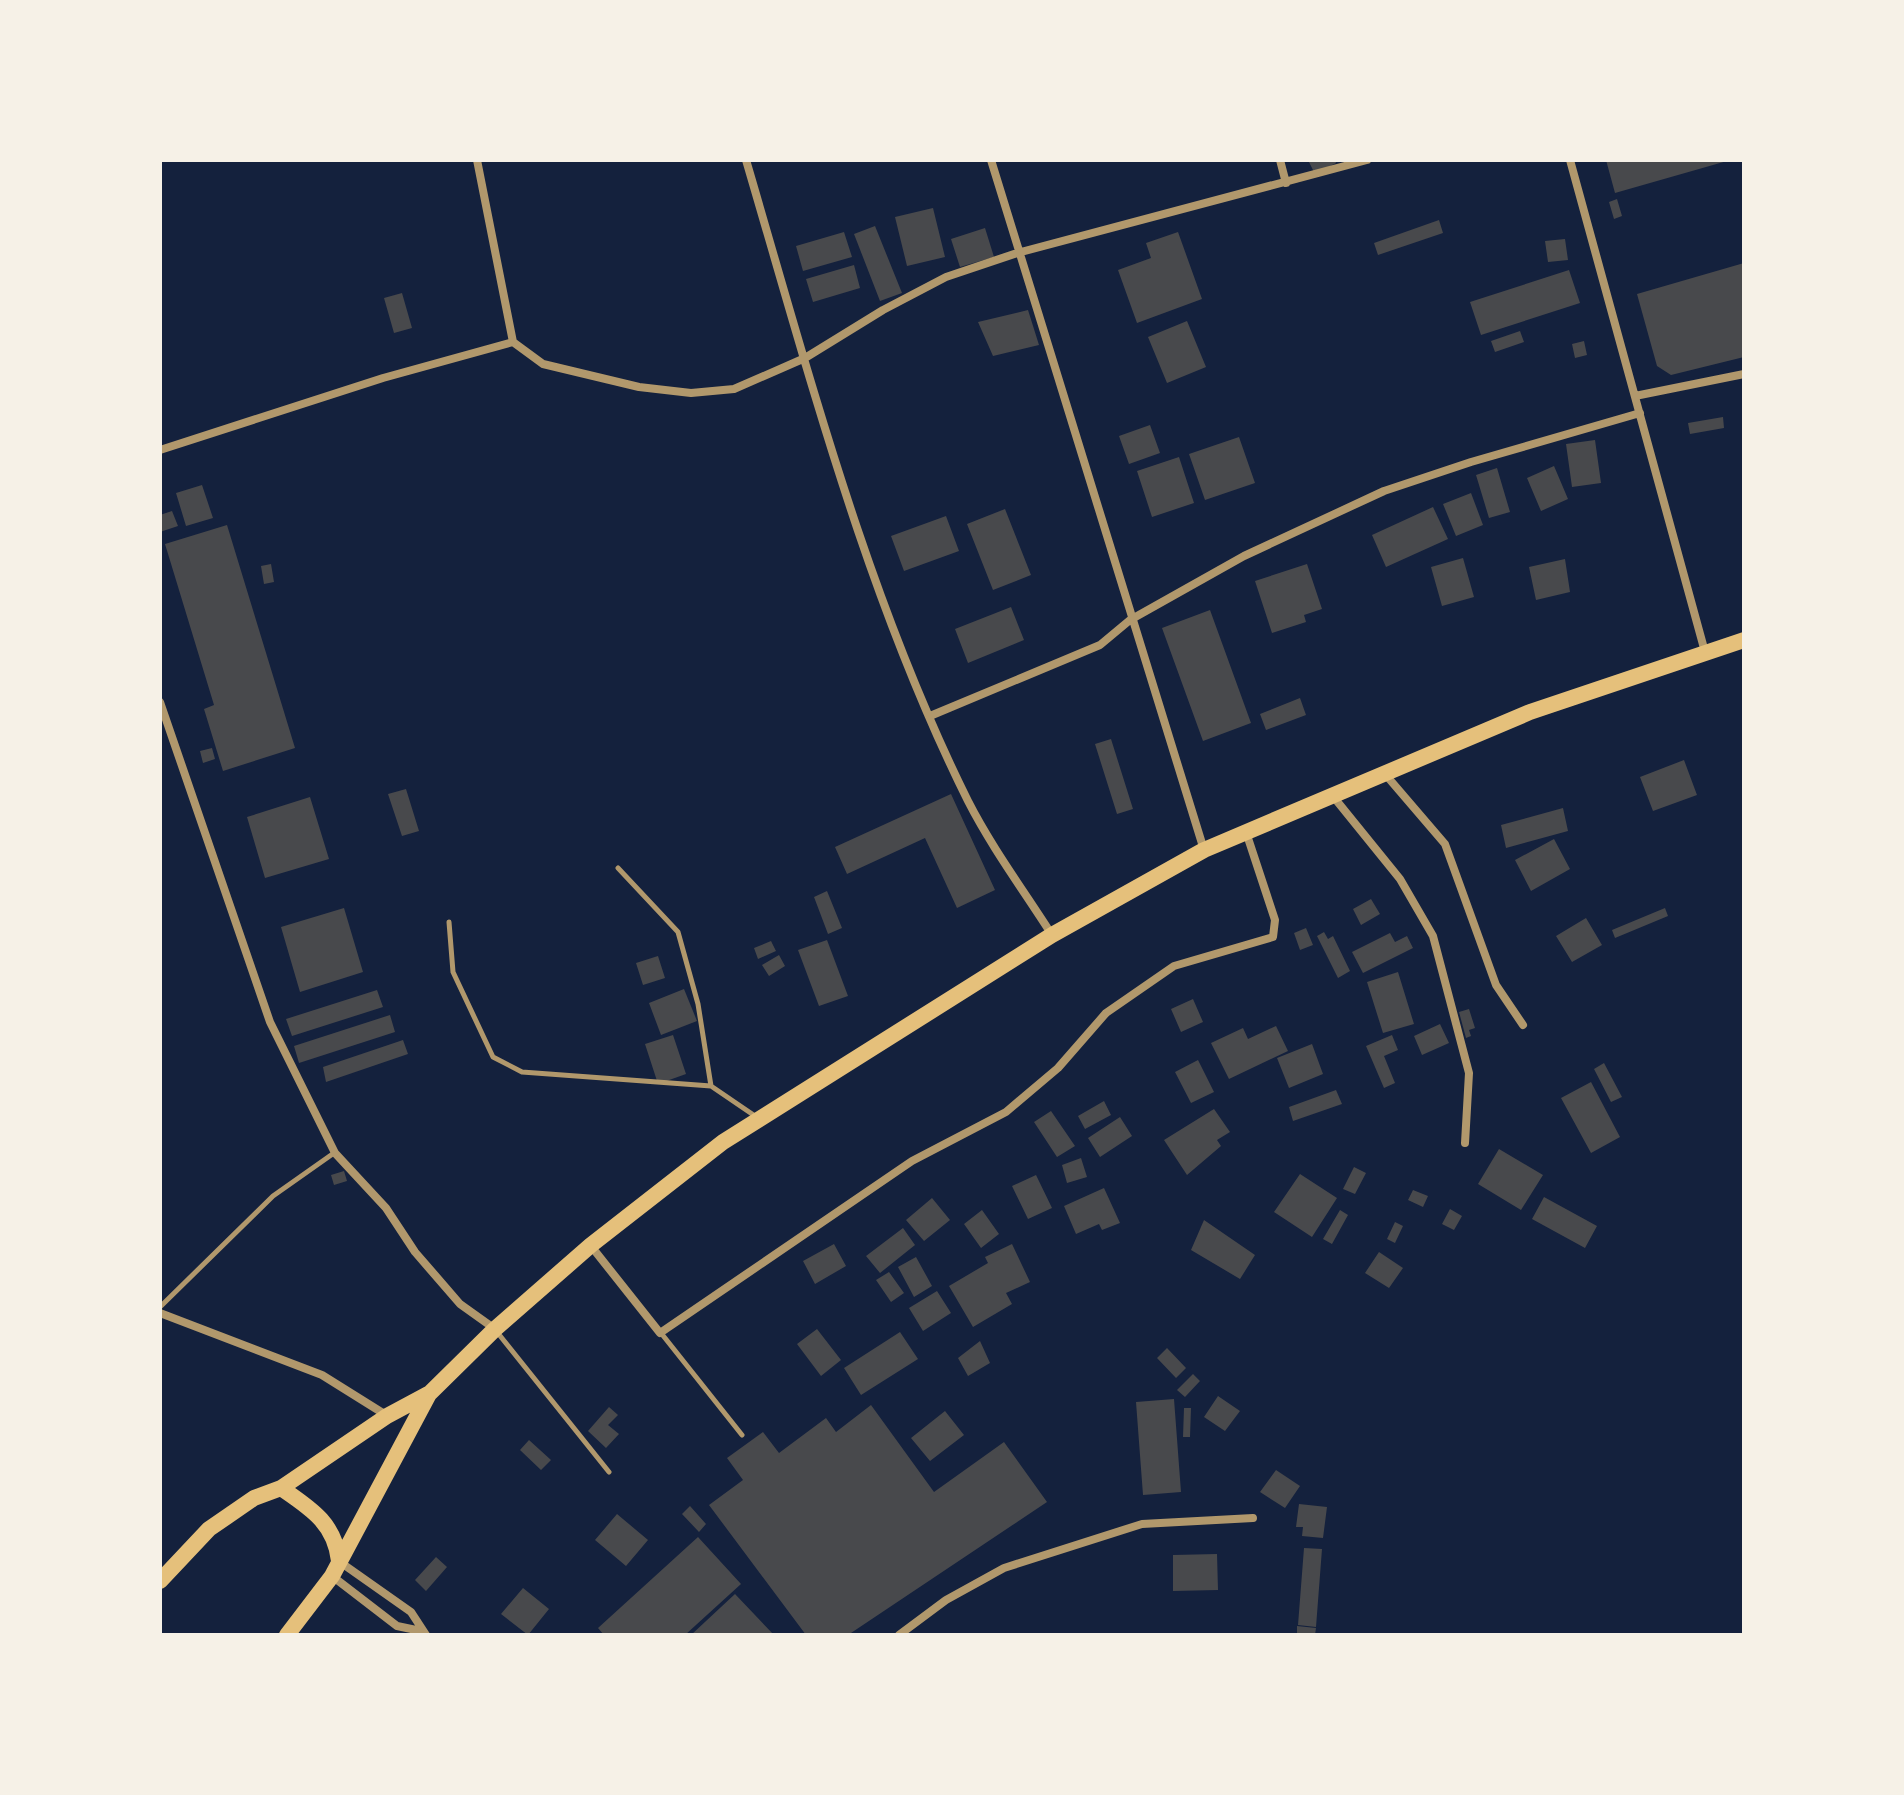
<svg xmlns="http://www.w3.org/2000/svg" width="1904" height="1795" viewBox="0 0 1904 1795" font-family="'Fira Sans Condensed',sans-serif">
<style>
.building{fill:#48494c}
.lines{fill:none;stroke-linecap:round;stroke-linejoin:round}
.service{stroke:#b1986c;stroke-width:5}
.minor{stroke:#b1986c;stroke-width:8}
.trunk{stroke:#e5c07b;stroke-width:16}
</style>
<rect width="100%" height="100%" fill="#14213d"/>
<path class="building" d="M1308,160h27l1,3 -21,11z
M1606,160h120l1,1 -112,32z
M1617,199l5,17 -8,3 -5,-17z
M933,208l12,49 -38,9 -12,-49z
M1439,220l4,13 -65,22 -4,-12z
M875,226l27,67 -22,8 -26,-67z
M985,228l9,29 -34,10 -9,-28z
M844,232l8,25 -49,14 -7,-25z
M1178,232l24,67 -65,24 -19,-53 33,-12 -5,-15z
M1565,239l3,21 -20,2 -3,-21z
M1744,263v94l-73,18 -14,-9 -20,-72z
M854,265l6,23 -47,14 -7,-23z
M1569,270l11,33 -99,32 -11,-33z
M402,293l10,35 -18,5 -10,-35z
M1028,310l11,35 -46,11 -15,-34z
M1187,321l19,46 -39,16 -19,-46z
M1520,331l4,11 -29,10 -4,-11z
M1584,341l3,14 -12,3 -3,-14z
M1723,417l1,11 -34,6 -2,-11z
M1150,425l10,28 -31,11 -10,-28z
M1239,437l16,46 -50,17 -16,-46z
M1595,440l6,43 -29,4 -6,-43z
M1179,457l15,46 -42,14 -15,-46z
M1554,466l14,33 -27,12 -14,-33z
M1497,468l13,44 -21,6 -13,-43z
M202,485l11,33 -27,8 -10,-33z
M1471,493l12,32 -27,11 -13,-32z
M1433,507l15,32 -62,28 -14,-32z
M1005,509l26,66 -38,15 -26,-66z
M172,511l6,15 -18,6v-17z
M946,516l13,35 -55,20 -13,-35z
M227,525l68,223 -72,23 -19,-62 10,-4 -49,-161z
M1463,558l11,39 -32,9 -11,-39z
M1565,559l5,33 -34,8 -7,-33z
M271,564l3,18 -10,2 -3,-18z
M1307,564l15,45 -18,6 2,7 -34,11 -17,-52z
M1011,607l13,33 -56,23 -13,-34z
M1210,610l41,113 -48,18 -41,-113z
M1300,698l6,17 -40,15 -6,-16z
M1111,739l22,70 -16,5 -22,-70z
M212,748l3,11 -12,4 -3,-12z
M1684,760l13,35 -44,16 -13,-34z
M406,789l13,42 -17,5 -14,-42z
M951,794l44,96 -38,18 -32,-70 -78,36 -12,-27z
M310,797l19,62 -64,19 -18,-61z
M1563,808l5,23 -62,17 -5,-23z
M1554,839l16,30 -39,22 -16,-31z
M827,891l15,37 -14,6 -14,-37z
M1371,899l9,15 -19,11 -8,-16z
M344,908l19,64 -63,20 -19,-65z
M1665,908l3,8 -53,22 -3,-8z
M1586,918l16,27 -30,17 -16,-26z
M1306,928l7,17 -13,5 -6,-17z
M1324,932l4,7 5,-3 17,35 -12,7 -21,-42z
M1390,933l5,9 12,-6 6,12 -50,25 -11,-21z
M827,940l21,56 -29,10 -21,-56z
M771,941l5,10 -18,8 -4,-11z
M779,955l6,11 -16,10 -7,-11z
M658,956l7,22 -22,7 -7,-22z
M1398,972l16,52 -31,9 -16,-51z
M684,989l13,32 -36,14 -12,-32z
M377,990l6,17 -91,29 -6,-17z
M1193,999l10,23 -22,10 -10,-23z
M1469,1009l6,19 -6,2 2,6 -5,2 -7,-26z
M390,1015l5,17 -96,31 -5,-17z
M1440,1024l9,19 -27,12 -8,-19z
M1276,1026l12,25 -59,28 -18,-36 32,-15 5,11z
M673,1035l13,39 -28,10 -13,-40z
M1392,1035l6,15 -14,6 11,27 -11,5 -18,-42z
M403,1040l5,14 -82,28 -3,-15z
M1312,1044l11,30 -34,14 -12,-30z
M1198,1060l16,32 -23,11 -16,-31z
M1604,1063l18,34 -11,5 -17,-33z
M1591,1082l29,55 -29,16 -30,-55z
M1336,1090l6,14 -49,17 -4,-14z
M1104,1101l7,14 -26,14 -7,-13z
M1214,1109l16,23 -13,8 4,6 -34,29 -23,-35z
M1051,1111l24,35 -18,11 -23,-35z
M1120,1117l12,19 -32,21 -12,-19z
M1499,1149l44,26 -22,35 -43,-26z
M1081,1158l6,19 -20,6 -5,-18z
M1354,1167l12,6 -11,21 -12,-5z
M344,1171l3,10 -13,4 -3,-10z
M1300,1174l37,24 -25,39 -38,-25z
M1036,1175l16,33 -24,11 -16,-33z
M1104,1188l16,35 -18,7 -3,-6 -23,10 -12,-28z
M1413,1190l15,6 -5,11 -15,-7z
M1544,1197l53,29 -12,22 -53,-29z
M932,1198l18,22 -26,21 -18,-21z
M1450,1209l12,7 -8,14 -12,-6z
M982,1210l17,24 -18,14 -17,-24z
M1340,1210l8,5 -16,29 -9,-5z
M1204,1220l51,35 -15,24 -49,-29z
M1395,1222l8,4 -8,17 -8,-4z
M903,1228l12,17 -35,28 -14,-17z
M834,1244l12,22 -31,18 -12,-23z
M1012,1244l18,38 -24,11 6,11 -39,23 -24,-41 39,-23 -3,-6z
M1379,1252l24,16 -14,20 -24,-15z
M916,1257l16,29 -18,11 -16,-30z
M889,1272l15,21 -13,9 -15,-22z
M937,1291l14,22 -28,18 -14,-23z
M817,1329l24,31 -20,16 -24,-32z
M900,1332l18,27 -57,36 -17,-27z
M980,1341l10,22 -22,13 -10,-18z
M1167,1348l19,20 -10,10 -19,-20z
M1193,1374l7,7 -15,16 -8,-7z
M1218,1396l22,15 -15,20 -21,-14z
M1174,1399l7,93 -38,3 -7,-93z
M871,1405l63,87 70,-50 43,60 -199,133h-42l-97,-130 34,-25 -16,-22 36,-26 16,21 47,-35 10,14z
M609,1407l9,8 -10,10 11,9 -13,14 -18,-17z
M1184,1408h7l-1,29h-7z
M945,1411l19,24 -34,26 -19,-23z
M529,1440l22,20 -10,10 -21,-20z
M1276,1470l24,16 -15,22 -25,-16z
M1299,1504l28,3 -4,31 -21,-2 1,-9h-7z
M690,1506l16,18 -7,8 -17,-18z
M617,1514l31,26 -22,26 -31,-26z
M698,1537l43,47 -56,51h-81l-6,-7z
M1304,1548l18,1 -6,78 -18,-2z
M1217,1554l1,36 -45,1v-36z
M436,1557l11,10 -21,24 -11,-11z
M523,1588l26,21 -21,26 -27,-21z
M735,1594l39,41h-83z
M1297,1626l19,2 -1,7h-18z"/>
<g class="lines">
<path class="service" d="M618,868l60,64 20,72 13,82
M449,922l4,50 40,85 29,15 189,14 44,30
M160,1307l113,-111 61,-43
M497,1332l112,140
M661,1333l81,102"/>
<path class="minor" d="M477,160l36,182 30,22 96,23 52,6 43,-4 71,-31 78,-48 63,-33 71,-24 350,-93
M746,160c64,217 121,438 222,641 24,47 56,90 84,134
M991,160l213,690
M1280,160l6,23
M1570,160l135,492
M1635,396l109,-22
M160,450l223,-72 130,-36
M160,702l110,320 65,131 51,55 29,44 45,52 35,25
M930,716l170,-71 30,-25 114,-64 140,-65 87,-29 169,-49
M1385,774l60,70 51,141 27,40
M1332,795l68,84 33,57 36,137 -4,70
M591,1246l69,87 252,-172 94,-49 52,-44 48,-55 68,-47 99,-29 2,-17 -29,-88
M160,1313l162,62 64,40
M340,1562l71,50 15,23
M332,1576l65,50 24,5
M899,1635l47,-35 58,-32 138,-44 111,-6"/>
<path class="trunk" d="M281,1488c29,20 54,35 58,73
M160,1581l49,-52 45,-31 27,-10 106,-72 41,-22
M287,1635l45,-59 97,-182 66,-65 96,-84 132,-103 329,-207 152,-85 326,-138 214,-72"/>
</g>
<rect width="1904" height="1795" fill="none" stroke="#f6f1e7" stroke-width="324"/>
</svg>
